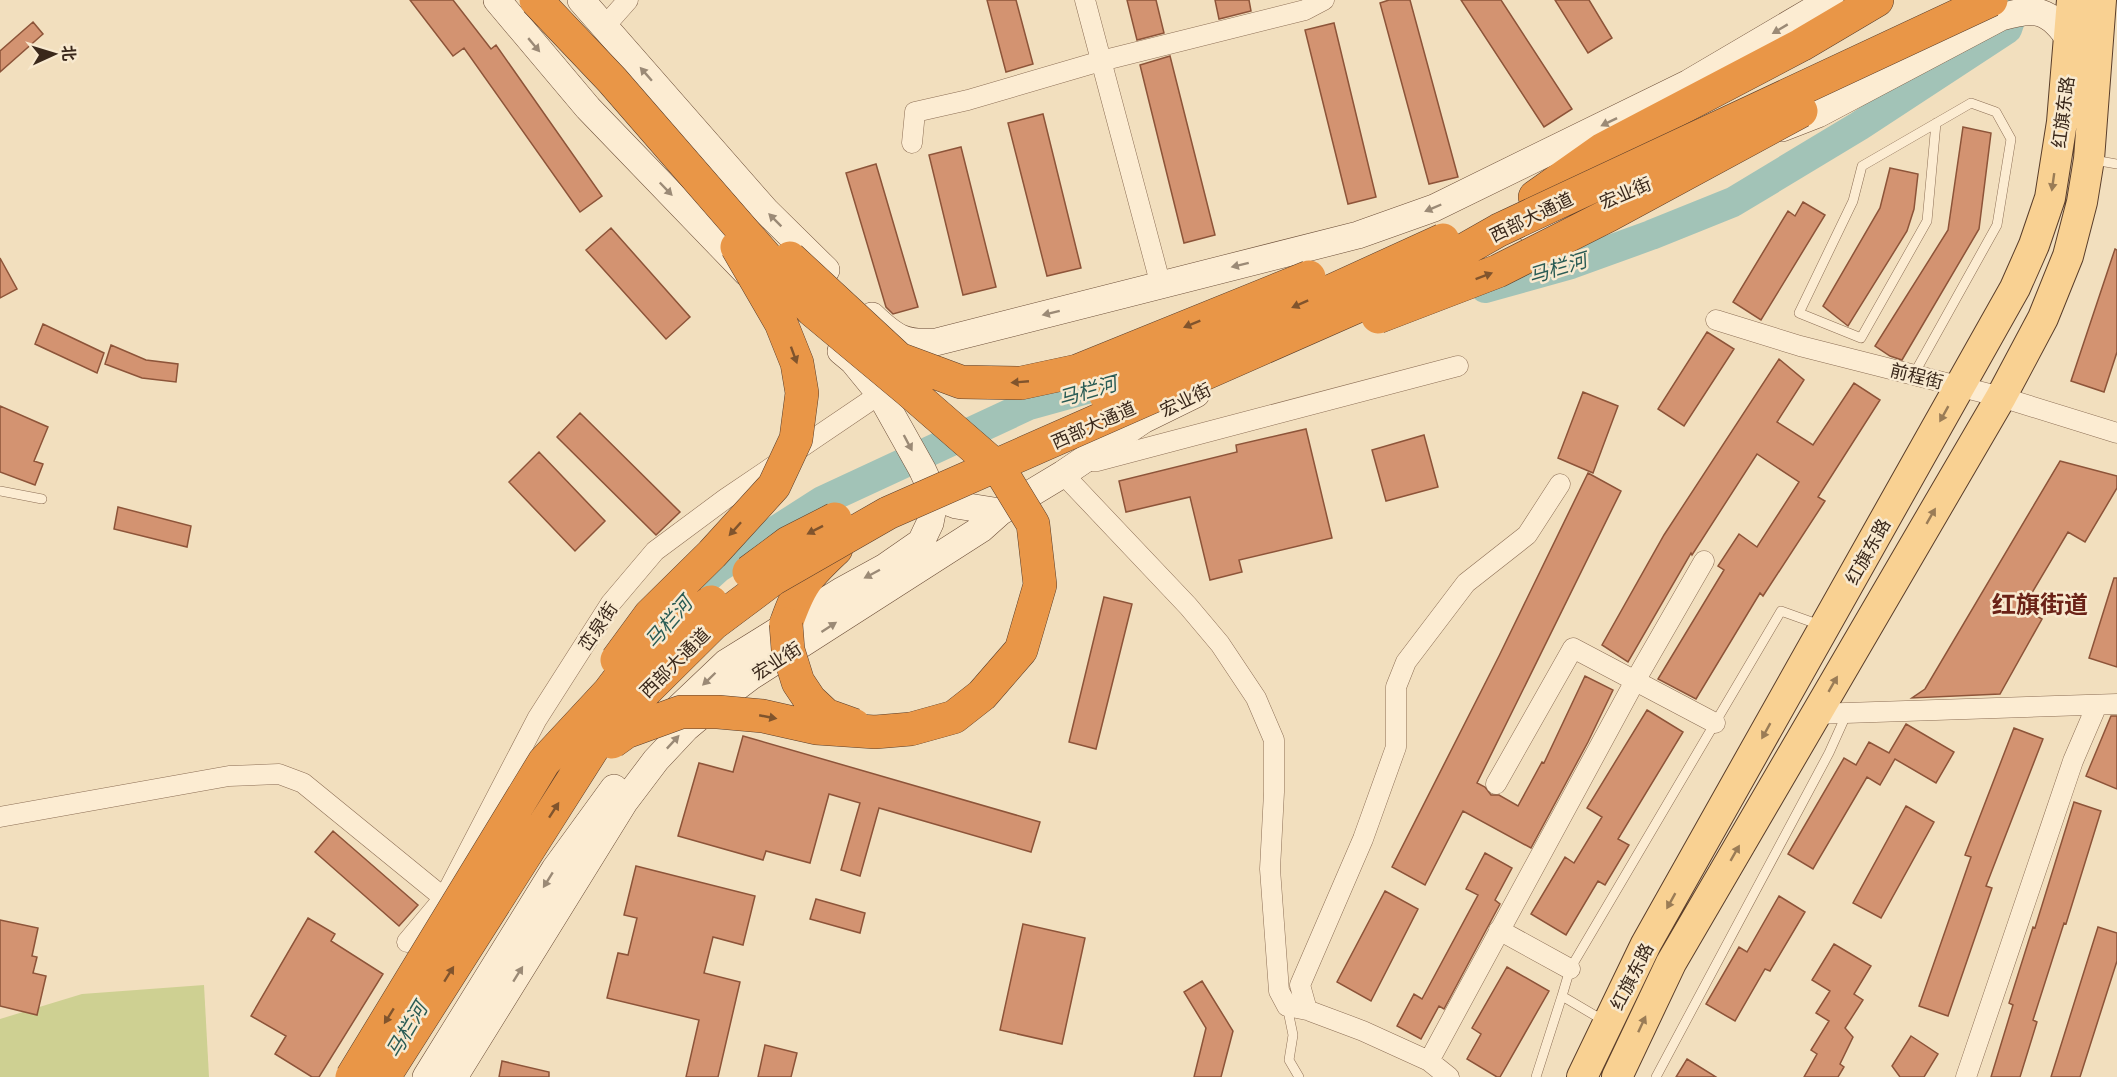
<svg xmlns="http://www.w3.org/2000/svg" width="2117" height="1077" viewBox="0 0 2117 1077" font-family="Literata,'Noto Sans SC',serif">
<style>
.green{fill:#ced092}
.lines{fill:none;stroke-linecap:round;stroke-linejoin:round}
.river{stroke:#a2c3b7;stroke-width:30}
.building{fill:#d39371;stroke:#8d5439;stroke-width:1.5}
.lane-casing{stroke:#8c6e55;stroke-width:10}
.street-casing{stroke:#8c6e55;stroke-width:21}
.secondary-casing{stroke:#6d4f39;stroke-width:28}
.primary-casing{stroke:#593d2a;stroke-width:32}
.highway-casing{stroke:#593d2a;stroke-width:34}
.lane{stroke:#fcecd2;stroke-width:9}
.street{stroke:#fcecd2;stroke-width:20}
.secondary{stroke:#fcecd2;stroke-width:27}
.primary{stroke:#f9d192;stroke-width:30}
.highway{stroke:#e99647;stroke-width:33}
.highway-bridge-casing{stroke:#593d2a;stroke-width:34;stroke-linecap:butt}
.highway-bridge{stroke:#e99647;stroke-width:33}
.oneway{fill:#9b8a76}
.oneway2{fill:#9a7c56}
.oneway3{fill:#80542d}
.labels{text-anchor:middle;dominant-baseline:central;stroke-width:5;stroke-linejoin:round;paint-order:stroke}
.street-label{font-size:18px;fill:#3a281b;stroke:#f8e9cf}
.water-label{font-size:20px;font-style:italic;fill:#295b54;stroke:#f8e9cf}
.district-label{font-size:24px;font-weight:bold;fill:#6a2217;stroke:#f8e9cf}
</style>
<rect width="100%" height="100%" fill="#f2dfbe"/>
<path class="green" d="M204,985l5,92h-209v-58l82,-25z"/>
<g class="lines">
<path class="river" d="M1485,288l86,-24 80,-29 82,-33 126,-76 148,-97 10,-29
M696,588l22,-20 104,-67 207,-96 101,-28"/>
</g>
<path class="building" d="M410,0h43l38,49 5,-4 106,151 -22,16 -116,-164 -11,8z
M987,0h29l17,64 -27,8z
M1127,0h29l8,33 -27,7z
M1215,0h34l2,11 -32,8z
M1389,0h21l48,177 -29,7 -49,-181z
M1461,0h40l71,109 -28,18z
M1555,0h34l23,38 -24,15z
M33,22l10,12 -43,38v-21z
M1334,23l42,174 -28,7 -43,-174z
M1170,56l45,179 -31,8 -44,-178z
M1043,114l38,154 -34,8 -39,-153z
M1963,127l28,6 -12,96 -77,131 -12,-4 -15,-10 73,-116z
M961,147l35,140 -33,8 -34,-140z
M876,164l42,143 -25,7 -7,-7 -40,-134z
M1890,168l28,6 -4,35 -7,22 -59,95 -25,-20 57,-98z
M1803,202l22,13 -64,105 -28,-18 55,-91 7,5z
M611,228l79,89 -24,22 -80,-89z
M2115,249l2,1v102l-13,40 -33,-11z
M0,258l17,31 -17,9z
M43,324l61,29 -7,20 -62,-29z
M1707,332l27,17 -50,77 -26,-17z
M111,345l35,15 32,4 -2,18 -34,-4 -37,-14z
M1779,359l25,21 -27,42 36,23 41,-62 26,17 -62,97 7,4 -62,95 -3,-3 -64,106 -38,-20 66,-109 -6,-4 21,-32 18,13 42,-65 -42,-28 -65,101 -1,-2 -63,109 -26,-17 62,-110z
M1583,392l35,14 -25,67 -35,-15z
M0,406l48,21 -14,34 9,3 -8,21 -35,-13z
M580,413l100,99 -24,23 -99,-98z
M1306,429l26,109 -93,22 3,12 -32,8 -20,-83 -64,15 -7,-31 118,-29 -1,-7z
M1424,435l14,52 -52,14 -14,-51z
M539,452l66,69 -30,30 -66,-69z
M2060,461l57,15v12l-32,54 -17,-10 -45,76 19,11 -42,75 -88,4 13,-9z
M1588,473l33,18 -144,292 8,4 6,8h8l19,11 24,-44 2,1 41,-87 28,14 -25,52 -57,106 -68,-37 -38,74 -33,-18 107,-211z
M118,507l73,19 -4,21 -73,-18z
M2114,578h3v89l-28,-9z
M1104,597l28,7 -36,145 -27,-7z
M1647,710l36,22 -65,107 11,6 -24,40 -7,-4 -32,54 -35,-21 34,-57 9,6 28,-46 -15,-9z
M2111,716h6v73l-31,-13z
M1906,724l48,28 -18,31 -41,-24 -15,26 -13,-8 -54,92 -25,-15 56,-96 12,7 13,-23 20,11z
M2014,728l29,11 -57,147 6,2 -44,128 -29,-10 52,-149 -6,-2z
M743,736l297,86 -9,30 -152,-44 -19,68 -19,-6 19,-67 -31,-9 -19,69 -44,-12 -3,9 -85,-24 21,-73 34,9z
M2074,802l27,9 -35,113 -2,-1 -31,97 4,2 -17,55h-29l22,-72 -4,-2 24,-76 2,1z
M1906,806l28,16 -53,96 -28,-15z
M333,831l85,74 -19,21 -84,-74z
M1485,853l27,15 -17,32 5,4 -56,105 -5,-3 -18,33 -24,-13 17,-32 8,5 56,-104 -12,-6z
M636,866l119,30 -12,49 -30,-8 -9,36 36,9 -22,95h-32l13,-57 -92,-22 11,-45 10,2 9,-37 -13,-3z
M1385,891l33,18 -47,92 -34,-19z
M1779,896l26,16 -35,59 -5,-2 -30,52 -29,-17 33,-57 8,5z
M816,899l49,14 -5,20 -50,-14z
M308,918l27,16 -4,7 52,33 -64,103h-7l-37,-23 11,-18 -35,-20z
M0,920l38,8 -6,28 5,1 -4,16 13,3 -9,39 -37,-9z
M1023,924l62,14 -23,106 -62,-14z
M2098,927l19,6v28l-37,116h-29z
M1834,944l37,22 -17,28 9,6 -18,28 8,9 -13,27 4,3 -6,10h-34l13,-23 -6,-4 18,-29 -13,-8 14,-22 -18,-11z
M1507,967l42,24 -49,86h-3l-30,-18 14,-25 -9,-6z
M1202,981l31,50 -12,46h-27l12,-49 -22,-36z
M1911,1036l27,18 -14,23h-24l-8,-11z
M765,1045l32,8 -6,24h-33z
M1687,1059l29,18h-40z
M502,1061l47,11v5h-50z"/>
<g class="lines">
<defs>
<path id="lane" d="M2094,160l23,4
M1914,374l83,-149 14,-86 -15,-27 -25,-9 -109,63 -9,35 -54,112 62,25 66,-117 9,-98
M0,491l42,8
M1562,996l8,-27 211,-358 39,14
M1287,1006l6,29 -4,25 10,17
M1536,1077l26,-81 44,26
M1656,1077l173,-324 18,-40"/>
<path id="street" d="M1085,0l76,286
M605,26l23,-26
M912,143l3,-31 53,-12 133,-39 204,-51 19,-10
M1716,320l84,26 201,51 116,36
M1088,461h9l361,-95
M1063,474l125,132 32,38 36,54 18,42v52l-4,77 9,122 8,15 20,4 56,21 66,30 20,16
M1815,714l302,-10
M1496,784l77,-136 142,75
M0,817l229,-41 50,-2 24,9 141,115
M1499,930l71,39
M407,942l37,-44 93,-179 74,-116 44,-52 70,-52 155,-105
M1307,1010l-7,-25 63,-146 33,-92v-60l10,-25 60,-79 61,-48 33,-51
M1429,1061l206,-380 69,-120
M1966,1077l107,-316 24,-56"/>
<path id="secondary" d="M497,0l91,108 159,165
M581,0l185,211 60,59
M1782,128l36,-14 183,-97c35,-10 48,-8 69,23
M1532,231l84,-35
M872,316c23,22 32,28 64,26l422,-107 76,-27 255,-125 141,-83
M935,497l21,8 44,7
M666,720l60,-57 117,-73 42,-23 36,-25 9,-19 5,-26 -13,-28 -42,-75 -27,-33 -12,-10
M426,1077l129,-208 59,-81
M454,1077l171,-276 31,-41 30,-32 31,-26 33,-25 231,-148 19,-17 63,-38 80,-54 53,-26"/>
<path id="primary" d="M1582,1077l64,-133 369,-656 19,-43 16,-47 12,-76 10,-122
M1617,1077l54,-114 330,-566 42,-79 25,-62 14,-54 7,-43 12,-159"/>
<path id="highway" d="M1535,197l68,-48 198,-104 76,-45
M786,624c14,-40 20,-47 50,-75"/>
</defs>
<use href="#lane" class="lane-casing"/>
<use href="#street" class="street-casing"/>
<use href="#secondary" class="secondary-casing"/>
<use href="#primary" class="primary-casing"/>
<use href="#highway" class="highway-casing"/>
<use href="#lane" class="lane"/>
<use href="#street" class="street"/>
<use href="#secondary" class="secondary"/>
<use href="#primary" class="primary"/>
<use href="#highway" class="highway"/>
<defs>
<path id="highway-bridge" d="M536,0l76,80 200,230 96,80 92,80 33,54 7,61 -19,65 -39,45 -28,22 -43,12 -36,3 -59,-4 -53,-12 -45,-4h-37l-55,20 -14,10
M790,258l109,101 62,23 60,1 56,-12 232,-94
M1378,317l120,-46 111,-56 192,-104
M1105,394l338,-154
M749,572l39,-29 47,-24
M786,624l2,26 10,32 12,18 16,15 28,10
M617,660l33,-45 62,-61 62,-68 22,-47 6,-46 -5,-30 -16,-40 -44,-76
M352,1077l192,-315 65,-70 19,-25 83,-65
M384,1077l218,-343 111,-110 60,-45 115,-66 502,-221 109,-62 492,-230"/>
</defs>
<use href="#highway-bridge" class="highway-bridge-casing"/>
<use href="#highway-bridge" class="highway-bridge"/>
</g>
<defs><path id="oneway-solid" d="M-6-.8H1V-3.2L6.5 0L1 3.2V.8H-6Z" transform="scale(1.5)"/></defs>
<g class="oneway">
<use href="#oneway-solid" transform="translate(1780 29) rotate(149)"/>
<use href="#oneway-solid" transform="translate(534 45) rotate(50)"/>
<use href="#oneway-solid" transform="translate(646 74) rotate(-131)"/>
<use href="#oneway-solid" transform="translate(1609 122) rotate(154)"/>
<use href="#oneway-solid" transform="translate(666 189) rotate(46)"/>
<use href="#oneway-solid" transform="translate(1433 208) rotate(157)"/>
<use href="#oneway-solid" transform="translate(775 220) rotate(-135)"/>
<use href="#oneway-solid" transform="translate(1240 265) rotate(166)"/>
<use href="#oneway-solid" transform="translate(1051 313) rotate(166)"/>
<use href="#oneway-solid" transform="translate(908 443) rotate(62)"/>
<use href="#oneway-solid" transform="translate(872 574) rotate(152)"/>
<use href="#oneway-solid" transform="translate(829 627) rotate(-33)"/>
<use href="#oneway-solid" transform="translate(709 679) rotate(136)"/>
<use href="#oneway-solid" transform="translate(673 742) rotate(-47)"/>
<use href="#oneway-solid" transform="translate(548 880) rotate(122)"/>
<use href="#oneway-solid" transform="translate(518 974) rotate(-58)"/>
</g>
<g class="oneway2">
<use href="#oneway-solid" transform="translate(2053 182) rotate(98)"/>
<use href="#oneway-solid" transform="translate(1944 414) rotate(119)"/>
<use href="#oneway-solid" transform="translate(1931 516) rotate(-60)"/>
<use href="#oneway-solid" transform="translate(1833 684) rotate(-60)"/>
<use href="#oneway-solid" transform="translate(1766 731) rotate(119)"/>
<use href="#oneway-solid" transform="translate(1735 853) rotate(-60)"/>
<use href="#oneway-solid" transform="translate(1671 901) rotate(119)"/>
<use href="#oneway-solid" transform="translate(1642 1024) rotate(-65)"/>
</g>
<g class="oneway3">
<use href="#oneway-solid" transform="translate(1484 276) rotate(-21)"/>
<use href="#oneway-solid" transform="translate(1300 304) rotate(156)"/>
<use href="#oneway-solid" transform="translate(1192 324) rotate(158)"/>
<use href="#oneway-solid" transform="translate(794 355) rotate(70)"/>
<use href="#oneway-solid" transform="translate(1020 382) rotate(175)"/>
<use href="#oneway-solid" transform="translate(735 529) rotate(132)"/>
<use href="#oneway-solid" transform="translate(815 530) rotate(153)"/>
<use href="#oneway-solid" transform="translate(768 717) rotate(11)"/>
<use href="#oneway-solid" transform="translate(554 810) rotate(-57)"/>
<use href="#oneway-solid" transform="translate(449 974) rotate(-58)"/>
<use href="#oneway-solid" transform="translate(389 1016) rotate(122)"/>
</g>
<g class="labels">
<g class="street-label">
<text transform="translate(2062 112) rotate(-83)">红旗东路</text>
<text transform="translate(1625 192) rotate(-23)">宏业街</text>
<text transform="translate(1531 216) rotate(-26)">西部大通道</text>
<text transform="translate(1917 375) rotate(14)">前程街</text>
<text transform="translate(1185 399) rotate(-26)">宏业街</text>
<text transform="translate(1093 424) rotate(-24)">西部大通道</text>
<text transform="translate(1867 551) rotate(-61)">红旗东路</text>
<text transform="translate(597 626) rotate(-56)">峦泉街</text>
<text transform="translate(776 660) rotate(-33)">宏业街</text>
<text transform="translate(674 662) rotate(-45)">西部大通道</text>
<text transform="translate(1631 976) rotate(-63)">红旗东路</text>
</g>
<g class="water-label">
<text transform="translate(1557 266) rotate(-17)">马栏河</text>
<text transform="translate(1087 389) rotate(-16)">马栏河</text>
<text transform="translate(667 621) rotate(-49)">马栏河</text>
<text transform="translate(405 1029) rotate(-59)">马栏河</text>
</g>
<g class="district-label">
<text x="2040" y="602">红旗街道</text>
</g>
</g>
<g transform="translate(54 54) rotate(86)" stroke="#f8e9cf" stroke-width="4.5" paint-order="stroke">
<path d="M0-4.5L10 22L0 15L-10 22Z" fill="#3a281b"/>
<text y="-9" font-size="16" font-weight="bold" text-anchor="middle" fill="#3a281b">北</text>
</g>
</svg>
